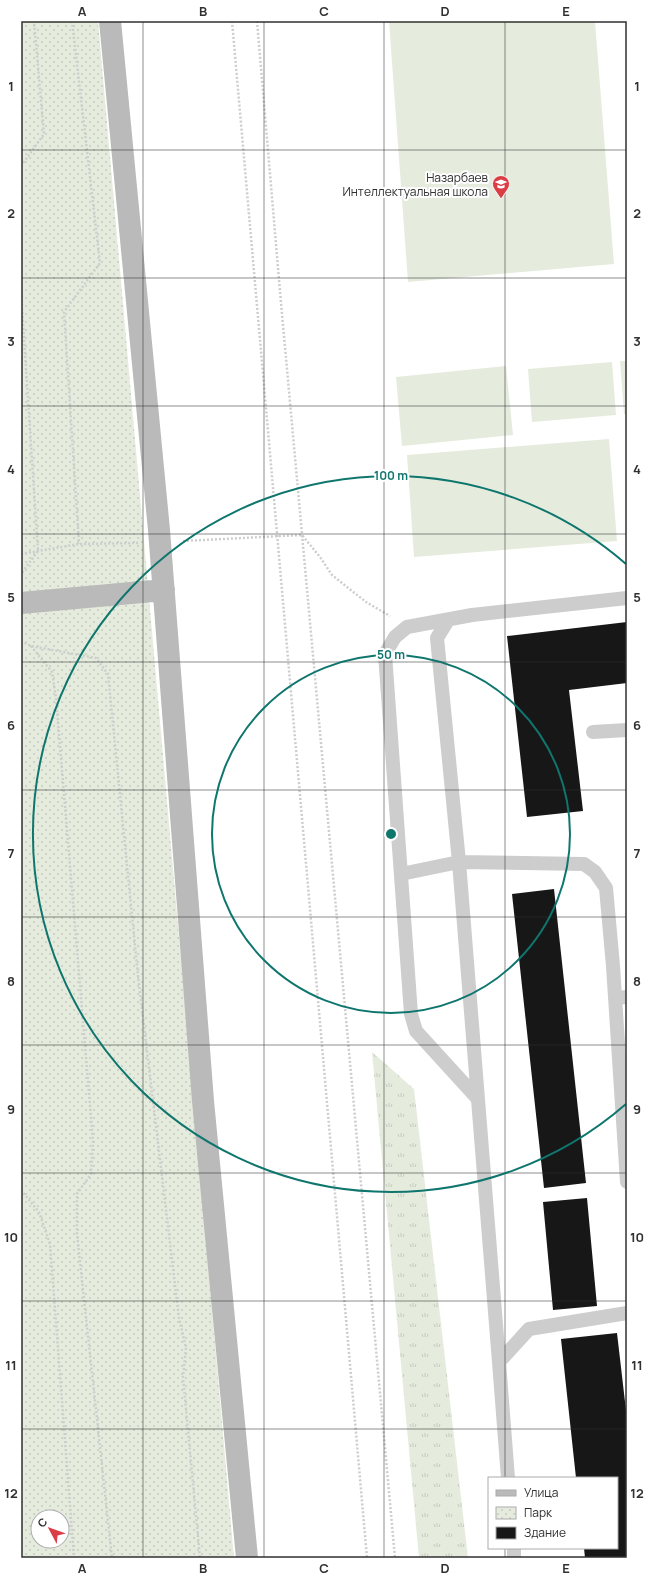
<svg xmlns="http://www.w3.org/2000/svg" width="648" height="1579" viewBox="0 0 648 1579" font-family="Manrope,sans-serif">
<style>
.grass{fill:url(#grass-tufts)}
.park{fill:url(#park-dots);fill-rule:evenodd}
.pitch{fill:#e5ecde}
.building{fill:#171717}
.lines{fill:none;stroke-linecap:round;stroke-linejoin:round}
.path{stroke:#cdcdcd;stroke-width:2.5;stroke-dasharray:2 2;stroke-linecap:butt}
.lane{stroke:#cdcdcd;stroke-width:14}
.secondary{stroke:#bababa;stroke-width:22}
.grid{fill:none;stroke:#303030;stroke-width:1;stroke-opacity:0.55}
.ring{fill:none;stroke:#0f766e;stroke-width:2}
.labels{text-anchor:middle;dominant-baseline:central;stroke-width:4;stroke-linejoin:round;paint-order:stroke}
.poi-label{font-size:12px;fill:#303030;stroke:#fff;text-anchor:end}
.centre{fill:#0f766e;stroke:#fff;stroke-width:2}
.ring-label{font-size:12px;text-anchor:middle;font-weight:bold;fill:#0f766e;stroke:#fff;stroke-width:4;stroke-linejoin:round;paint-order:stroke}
.neatline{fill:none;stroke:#303030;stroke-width:1.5}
.grid-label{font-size:13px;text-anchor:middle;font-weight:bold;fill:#303030}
</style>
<defs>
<pattern id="grass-tufts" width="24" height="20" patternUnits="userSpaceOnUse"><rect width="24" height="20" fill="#e5ecde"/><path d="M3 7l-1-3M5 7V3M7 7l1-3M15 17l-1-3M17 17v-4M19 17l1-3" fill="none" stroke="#c5cbbf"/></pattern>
<pattern id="park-dots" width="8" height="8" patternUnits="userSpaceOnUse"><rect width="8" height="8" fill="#e5ecde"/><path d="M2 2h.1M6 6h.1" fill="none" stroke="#c5cbbf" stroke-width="1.8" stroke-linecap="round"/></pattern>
</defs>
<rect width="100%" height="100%" fill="#fff"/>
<path class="grass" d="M372,1052l42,37 54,469h-49z"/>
<path class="park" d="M21,21h77l136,1537h-213zM38,1517h24v24h-24z"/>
<path class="pitch" d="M389,21h206l19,243 -206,18z
M620,361h7v53h-3z
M612,362l4,53 -84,7 -4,-53z
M506,366l7,69 -111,11 -6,-69z
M609,439l8,102 -203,16 -7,-102z"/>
<path class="building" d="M627,622v61l-58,7 14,121 -56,6 -20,-181z
M554,889l32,294 -42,5 -32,-294z
M587,1198l10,108 -44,4 -10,-108z
M617,1333l10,86v139h-42l-1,-10h33v-70h-41l-15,-139z"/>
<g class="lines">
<path class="path" d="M72,21l28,242 -36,49 15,232
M232,21l135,1537
M257,21l24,282 114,1255
M21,166l23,-32 -10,-113
M21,292l17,259 -17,23
M183,541l119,-6 18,22 12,18 34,27 24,14
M21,554l58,-10 59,-1
M21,641l10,5 65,12 12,16 30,302 41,342 7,30 -3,29 17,181
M31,646l21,26 4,26 37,443 -2,33 -14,20v40l35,324
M21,1190l18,22 11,32 24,314"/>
<path class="lane" d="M448,620l-11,18 22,224 40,500
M593,732l34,-2
M401,874l58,-12 125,2 11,8 11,16 7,78 14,216
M615,998l12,-1
M478,1099l-62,-68 -5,-17 -26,-360 10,-17 12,-10 65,-12 155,-17
M508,1478l-9,-116 30,-33 98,-16
M514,1548v10"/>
<path class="secondary" d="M110,21l49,509 44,571 44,457
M21,603l143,-13"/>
</g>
<path class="grid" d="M143,21v1537M264,21v1537M384,21v1537M505,21v1457M21,150h606M21,278h606M21,406h606M21,534h606M21,662h606M21,790h606M21,917h606M21,1045h606M21,1173h606M21,1301h606M21,1429h606M505,1548v10"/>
<g class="ring">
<circle cx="391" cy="834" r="179"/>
<path d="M626 1104A358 358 0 1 1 626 564"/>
</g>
<defs>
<symbol id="school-pin" viewBox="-11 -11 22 30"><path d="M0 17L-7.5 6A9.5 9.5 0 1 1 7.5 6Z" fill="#db3d45" stroke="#fff"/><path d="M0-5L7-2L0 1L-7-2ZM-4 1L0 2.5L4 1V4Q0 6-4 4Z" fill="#fff"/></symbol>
</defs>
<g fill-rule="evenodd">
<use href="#school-pin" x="491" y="174" width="20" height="27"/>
</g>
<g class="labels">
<g class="poi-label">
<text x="488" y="177">Назарбаев<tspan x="488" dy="14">Интеллектуальная школа</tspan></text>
</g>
</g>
<circle cx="391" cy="834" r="6" class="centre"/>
<g class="ring-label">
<text x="391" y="480">100 m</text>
<text x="391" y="659">50 m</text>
</g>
<rect width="648" height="1579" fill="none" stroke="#ffffff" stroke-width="44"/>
<rect x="488" y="1477" width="130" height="72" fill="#ffffff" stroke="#acacac"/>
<rect x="496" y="1490" width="20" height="6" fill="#bababa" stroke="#acacac"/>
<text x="524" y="1497" font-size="12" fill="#303030">Улица</text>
<rect x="496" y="1507" width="20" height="12" fill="url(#park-dots)" stroke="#acacac"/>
<text x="524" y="1517" font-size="12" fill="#303030">Парк</text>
<rect x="496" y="1527" width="20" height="12" fill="#171717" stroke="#acacac"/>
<text x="524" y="1537" font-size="12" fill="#303030">Здание</text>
<g transform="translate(50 1529) rotate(311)"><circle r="19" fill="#ffffff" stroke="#acacac"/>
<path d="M0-3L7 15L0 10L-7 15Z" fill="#db3d45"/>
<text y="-6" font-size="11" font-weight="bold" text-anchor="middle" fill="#303030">С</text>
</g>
<rect x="22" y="22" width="604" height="1535" class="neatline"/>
<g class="grid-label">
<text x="82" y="16">A</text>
<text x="203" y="16">B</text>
<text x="324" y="16">C</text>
<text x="445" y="16">D</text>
<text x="566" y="16">E</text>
<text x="11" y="91">1</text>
<text x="637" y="91">1</text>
<text x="11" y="218">2</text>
<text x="637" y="218">2</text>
<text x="11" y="346">3</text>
<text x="637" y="346">3</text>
<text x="11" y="474">4</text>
<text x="637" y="474">4</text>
<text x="11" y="602">5</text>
<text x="637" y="602">5</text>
<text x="11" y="730">6</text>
<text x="637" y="730">6</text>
<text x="11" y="858">7</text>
<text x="637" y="858">7</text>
<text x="11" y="986">8</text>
<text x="637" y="986">8</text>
<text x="11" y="1114">9</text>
<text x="637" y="1114">9</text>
<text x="11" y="1242">10</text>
<text x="637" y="1242">10</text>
<text x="11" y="1370">11</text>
<text x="637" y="1370">11</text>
<text x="11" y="1498">12</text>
<text x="637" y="1498">12</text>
<text x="82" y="1573">A</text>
<text x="203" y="1573">B</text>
<text x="324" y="1573">C</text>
<text x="445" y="1573">D</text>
<text x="566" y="1573">E</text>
</g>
</svg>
